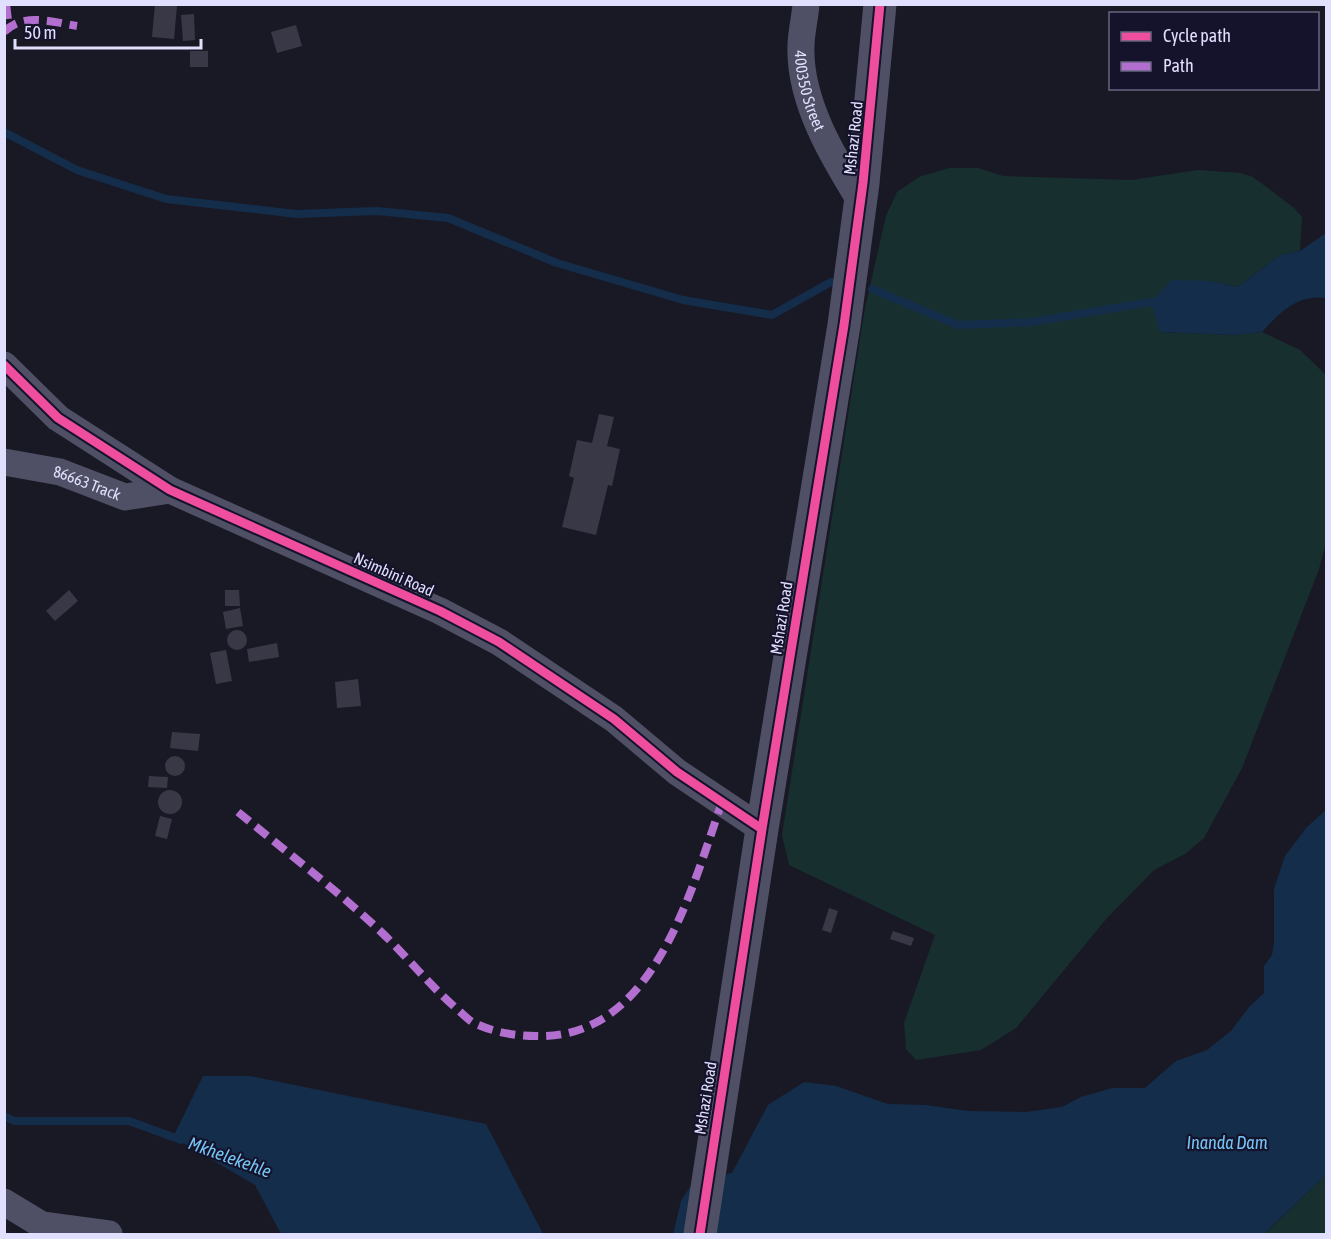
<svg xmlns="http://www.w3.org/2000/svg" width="1331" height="1239" viewBox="0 0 1331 1239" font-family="'Asap Condensed',sans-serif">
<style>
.green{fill:#17302f}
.water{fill:#142d4a}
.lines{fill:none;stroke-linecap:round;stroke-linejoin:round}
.stream{stroke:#142d4a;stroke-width:8}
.building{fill:#393846}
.minor{stroke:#4f5065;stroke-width:27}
.tertiary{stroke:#4f5065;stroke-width:33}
.quiet{stroke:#b36fd0;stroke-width:8;stroke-dasharray:15 8;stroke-linecap:butt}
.cycleway-casing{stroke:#15132b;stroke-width:13}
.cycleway{stroke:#ef4d9e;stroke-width:9}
.labels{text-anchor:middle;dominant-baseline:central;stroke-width:4.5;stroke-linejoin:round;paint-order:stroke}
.street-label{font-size:16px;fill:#e0dffd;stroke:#15132b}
.water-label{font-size:18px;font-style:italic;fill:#75c6f5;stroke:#15132b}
</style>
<rect width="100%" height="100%" fill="#191925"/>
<path class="green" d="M949,168h29l25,8 129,4 66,-10 42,3 13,4 41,31 8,9 -2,34 -20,4 -42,32 -28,-6 -50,51 73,3 29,-3 38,18 26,25v168l-7,26 -77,199 -38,70 -19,16 -31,16 -47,48 -91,110 -35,22 -65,10 -10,-11 -2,-26 31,-88 -146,-70 -7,-30 83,-527 21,-92 11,-24 22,-15z
M1326,1175v59h-62l7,-6z"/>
<path class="water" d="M1326,233v65c-28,-4 -46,14 -64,34l-29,3 -73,-3 -9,-30 21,-22 38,1 28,6 42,-32 20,-4z
M1326,810v365l-62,59h-591l8,-33 12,-19 39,-9 36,-68 36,-23 32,4 52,18 37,1 43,6 58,1 36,-5 19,-10 31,-9h33l31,-27 31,-11 24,-19 18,-24 15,-14v-27l8,-11 2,-12v-54l11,-33 22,-29z
M203,1076h47l236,48 57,110h-262l-26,-49 -82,-48z"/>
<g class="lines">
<path class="stream" d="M4,132l73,38 89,29 131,15 80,-3 71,7 109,45 126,37 89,15 59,-33
M872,289l86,36 74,-3 119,-20
M4,1116l10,5h115l52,19"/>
</g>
<path class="building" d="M155,4l22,2 -3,33 -22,-2z
M194,14l1,26 -12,1 -2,-26z
M296,25l6,21 -25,7 -6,-21z
M190,51h18v16h-18z
M599,414l15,3 -7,29 13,3 -8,37 -4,-1 -12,50 -34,-8 12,-49 -5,-2 8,-36 15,3z
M69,590l9,11 -23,20 -9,-10z
M225,590h14l1,16h-15z
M240,608l3,18 -17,3 -3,-17z
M227 640a10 10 0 1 1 20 0a10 10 0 1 1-20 0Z
M277,643l2,14 -30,5 -2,-13z
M226,650l6,31 -16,3 -6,-31z
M358,679l3,27 -24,2 -2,-26z
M172,732l28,2 -2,17 -28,-3z
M165 766a10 10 0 1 1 20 0a10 10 0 1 1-20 0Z
M149,776l19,1 -1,11 -19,-1z
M158 802a12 12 0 1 1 24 0a12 12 0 1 1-24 0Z
M160,816l12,3 -5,20 -12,-3z
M829,908l9,3 -7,22 -9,-3z
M893,931l21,7 -3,8 -21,-7z"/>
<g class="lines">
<g class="minor">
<path id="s1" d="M806,4c-1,14 -5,29 -5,42 -2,55 32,111 60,156"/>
<path d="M4,365l54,53 112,72 270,121 59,31 115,77 63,53 85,57"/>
<path id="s2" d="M4,462l56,10 65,25 45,-7"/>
<path d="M4,1202l38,23 67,9"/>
</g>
<path class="tertiary" d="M700,1234l62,-405 82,-504 19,-142 17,-179"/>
<path class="quiet" d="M6,4l3,24
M4,32c20,-20 48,-10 73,-6
M238,812c46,38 95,75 139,116 28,26 51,56 80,81 5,4 11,11 17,14 19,9 41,13 62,13 118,4 155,-146 186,-234"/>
<defs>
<path id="cycleway" d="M4,365l54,53 112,72 270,121 59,31 115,77 63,53 85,57
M700,1234l62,-405 82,-504 19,-142 17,-179"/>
</defs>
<use href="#cycleway" class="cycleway-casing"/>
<use href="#cycleway" class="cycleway"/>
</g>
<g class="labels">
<g class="street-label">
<text stroke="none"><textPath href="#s1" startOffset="88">400350 Street</textPath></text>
<text transform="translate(853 138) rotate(-84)">Mshazi Road</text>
<text stroke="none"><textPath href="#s2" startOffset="86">86663 Track</textPath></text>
<text transform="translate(394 574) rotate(24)">Nsimbini Road</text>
<text transform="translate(781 618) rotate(-81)">Mshazi Road</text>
<text transform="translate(705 1098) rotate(-81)">Mshazi Road</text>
</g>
<g class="water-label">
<text x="1227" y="1142">Inanda Dam</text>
<text transform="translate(230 1157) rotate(20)">Mkhelekehle</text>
</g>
</g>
<rect width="1331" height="1239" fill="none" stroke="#e0dffd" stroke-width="12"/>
<rect x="1109" y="12" width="210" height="78" fill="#15132b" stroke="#66657f" stroke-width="1.5"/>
<rect x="1121" y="32" width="30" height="9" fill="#ef4d9e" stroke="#66657f" stroke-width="1.5"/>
<text x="1163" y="42" font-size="18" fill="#e0dffd">Cycle path</text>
<rect x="1121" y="62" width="30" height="9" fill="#b36fd0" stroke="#66657f" stroke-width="1.5"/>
<text x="1163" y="72" font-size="18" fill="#e0dffd">Path</text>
<path d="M15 39v9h186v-9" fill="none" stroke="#e0dffd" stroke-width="3"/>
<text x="24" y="39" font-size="18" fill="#e0dffd" stroke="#15132b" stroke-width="4.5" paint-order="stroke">50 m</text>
</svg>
